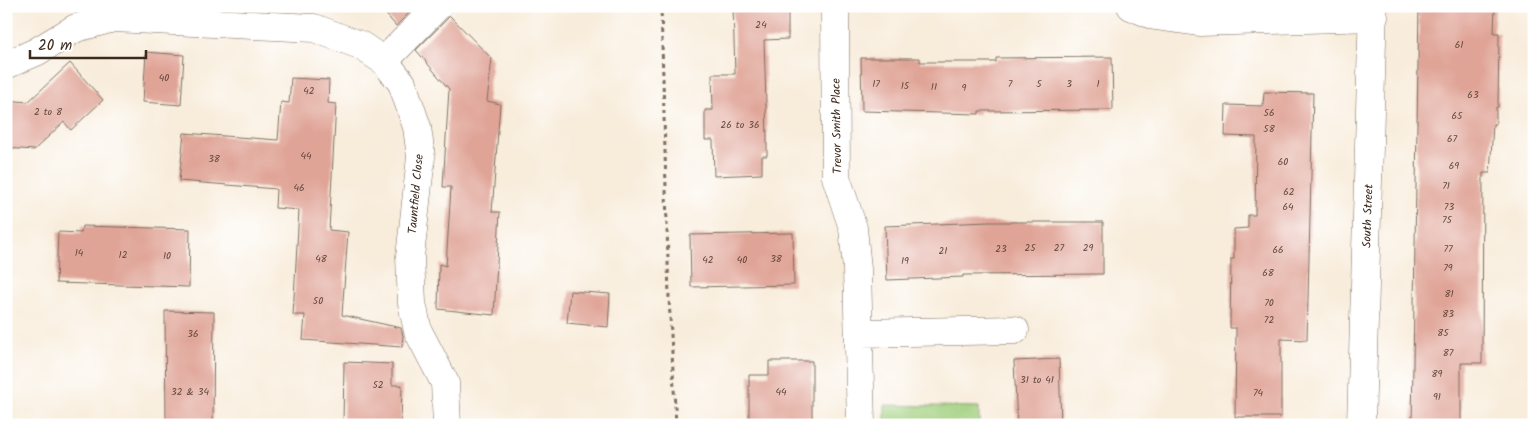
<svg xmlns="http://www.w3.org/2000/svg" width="1540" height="431" viewBox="0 0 1540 431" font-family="Kalam,sans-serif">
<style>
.green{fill:#a0cf7d;stroke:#6e7c4e}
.building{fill:#e0a497}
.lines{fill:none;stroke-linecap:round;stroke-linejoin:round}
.street-casing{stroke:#7d6e60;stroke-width:29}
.path{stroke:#7d6e60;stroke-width:3;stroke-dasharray:4 4;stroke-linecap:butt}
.street{stroke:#fff;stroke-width:28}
.labels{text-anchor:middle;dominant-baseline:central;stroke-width:5;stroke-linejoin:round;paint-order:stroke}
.number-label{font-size:10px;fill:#64483c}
.street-label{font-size:12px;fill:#3b2a1e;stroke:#fff}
</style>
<rect width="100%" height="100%" fill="#fff"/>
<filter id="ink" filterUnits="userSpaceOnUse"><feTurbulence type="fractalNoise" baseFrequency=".02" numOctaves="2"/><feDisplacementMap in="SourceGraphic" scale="10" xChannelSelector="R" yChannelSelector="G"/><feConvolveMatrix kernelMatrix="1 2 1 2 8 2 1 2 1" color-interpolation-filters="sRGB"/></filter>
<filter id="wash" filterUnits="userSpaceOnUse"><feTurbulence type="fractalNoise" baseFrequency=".0096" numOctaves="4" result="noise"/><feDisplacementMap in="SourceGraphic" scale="20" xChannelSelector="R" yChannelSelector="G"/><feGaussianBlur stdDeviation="1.12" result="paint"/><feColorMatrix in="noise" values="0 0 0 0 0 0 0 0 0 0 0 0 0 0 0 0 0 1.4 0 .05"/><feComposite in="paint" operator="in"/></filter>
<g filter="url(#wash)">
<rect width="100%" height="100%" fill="#f8ecda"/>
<path class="green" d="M885,405l94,2v18h-94z"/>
<g id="blocks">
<path class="building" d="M379,6h37l-20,20z
M733,6h55v33l-24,1 3,97v19h-5v18l-48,2 -1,-36h-8v-30h8l-1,-36h23z
M1419,6h76l-1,27h5l-1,74h-2v17h-3l-3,49h-7l-1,190h-21v62h-49z
M450,16l42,43 -5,42 13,3 -8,108h8l-6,103 -56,-6 1,-45 7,2 5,-79h-8l6,-98 -33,-39z
M146,52l38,3 -3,50 -38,-3z
M1112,57l1,53 -134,1v3l-117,-3 -1,-53h59v4h76v-4z
M70,63l33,37 -32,30 -7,-8 -30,28 -28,-2v-48l22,2z
M291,78l38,2 -1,23 8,1 -7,126 19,2 -6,83 59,13 2,8 -1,11 -99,-7 2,-25h-12l6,-105 -24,-2 1,-19 -97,-8 5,-48 94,7 3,-38 8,1z
M1264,92l49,1 -6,247 -26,-1v78h-46l1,-89h-6l1,-69h3v-30l14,-1v-13h7l1,-78 -31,-1 1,-31 37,1z
M989,222h114v52l-140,1v2l-76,3 -2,-54z
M82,226l108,3 -1,58 -133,-4 2,-51 23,1z
M793,233l1,52 -103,2 -1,-52z
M570,291l40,3 -2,33 -41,-4z
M165,311l49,1 -1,113h-47z
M1059,359l2,66h-44l-3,-64z
M769,361h43v64h-63v-50h20z
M344,362l48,2v21h10l-1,40h-58z"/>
</g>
</g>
<g filter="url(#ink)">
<use href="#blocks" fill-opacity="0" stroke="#7d6e60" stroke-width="1"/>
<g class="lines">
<defs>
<path id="street" d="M835,6l1,171 17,51 4,41 4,156
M1131,6l24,10 44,6 175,-5
M384,61l54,-55
M6,65l30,-13 40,-24 38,-10 200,10 46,17 24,16 18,22 15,44 4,30 -11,100 2,46 6,28 27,52 2,42
M860,333l155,-3
M1361,425l12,-419"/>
</defs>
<use href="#street" class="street-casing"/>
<path class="path" d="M533,6l30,4 98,-2
M661,6l8,292 7,127"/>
<use href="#street" class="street"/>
</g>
</g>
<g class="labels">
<g class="number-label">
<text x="761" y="25">24</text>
<text x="1459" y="45">61</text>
<text x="164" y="78">40</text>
<text x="876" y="84">17</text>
<text x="1010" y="84">7</text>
<text x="1039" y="84">5</text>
<text x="1069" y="84">3</text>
<text x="1098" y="84">1</text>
<text x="905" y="86">15</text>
<text x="934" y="87">11</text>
<text x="964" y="88">9</text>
<text x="309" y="91">42</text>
<text x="1473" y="95">63</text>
<text x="48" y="112">2 to 8</text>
<text x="1269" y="113">56</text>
<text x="1457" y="116">65</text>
<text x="740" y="125">26 to 36</text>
<text x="1269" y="129">58</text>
<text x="1452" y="139">67</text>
<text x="306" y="156">44</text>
<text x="214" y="159">38</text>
<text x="1283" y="162">60</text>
<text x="1454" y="166">69</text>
<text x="1446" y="186">71</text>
<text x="299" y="188">46</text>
<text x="1289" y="192">62</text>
<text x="1288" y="207">64</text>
<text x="1449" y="207">73</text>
<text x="1447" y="220">75</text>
<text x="1030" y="248">25</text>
<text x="1059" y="248">27</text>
<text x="1088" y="248">29</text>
<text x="1001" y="249">23</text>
<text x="1448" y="249">77</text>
<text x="1278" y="250">66</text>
<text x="943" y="251">21</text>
<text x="79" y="253">14</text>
<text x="123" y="255">12</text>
<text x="167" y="256">10</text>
<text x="321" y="259">48</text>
<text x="776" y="259">38</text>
<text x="708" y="260">42</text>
<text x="742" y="260">40</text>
<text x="905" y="261">19</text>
<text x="1448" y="268">79</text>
<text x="1268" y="273">68</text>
<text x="1449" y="294">81</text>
<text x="318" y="301">50</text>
<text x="1269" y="303">70</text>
<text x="1448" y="314">83</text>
<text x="1269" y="320">72</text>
<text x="1443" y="333">85</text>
<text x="193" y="334">36</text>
<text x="1448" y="353">87</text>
<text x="1437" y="374">89</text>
<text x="1037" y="380">31 to 41</text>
<text x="378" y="385">52</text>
<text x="190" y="392">32 &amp; 34</text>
<text x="781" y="392">44</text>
<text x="1258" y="393">74</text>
<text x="1437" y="397">91</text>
</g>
<g class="street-label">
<text transform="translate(837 126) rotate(-91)">Trevor Smith Place</text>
<text transform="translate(416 194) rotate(-85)">Tauntfield Close</text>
<text transform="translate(1368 216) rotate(-88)">South Street</text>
</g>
</g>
<rect width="1540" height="431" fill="none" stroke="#fff" stroke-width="25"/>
<path d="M30 50v8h116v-8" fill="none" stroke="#3b2a1e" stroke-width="2.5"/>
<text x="38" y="50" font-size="15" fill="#3b2a1e" stroke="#ffffff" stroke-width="4" paint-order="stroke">20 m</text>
</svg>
